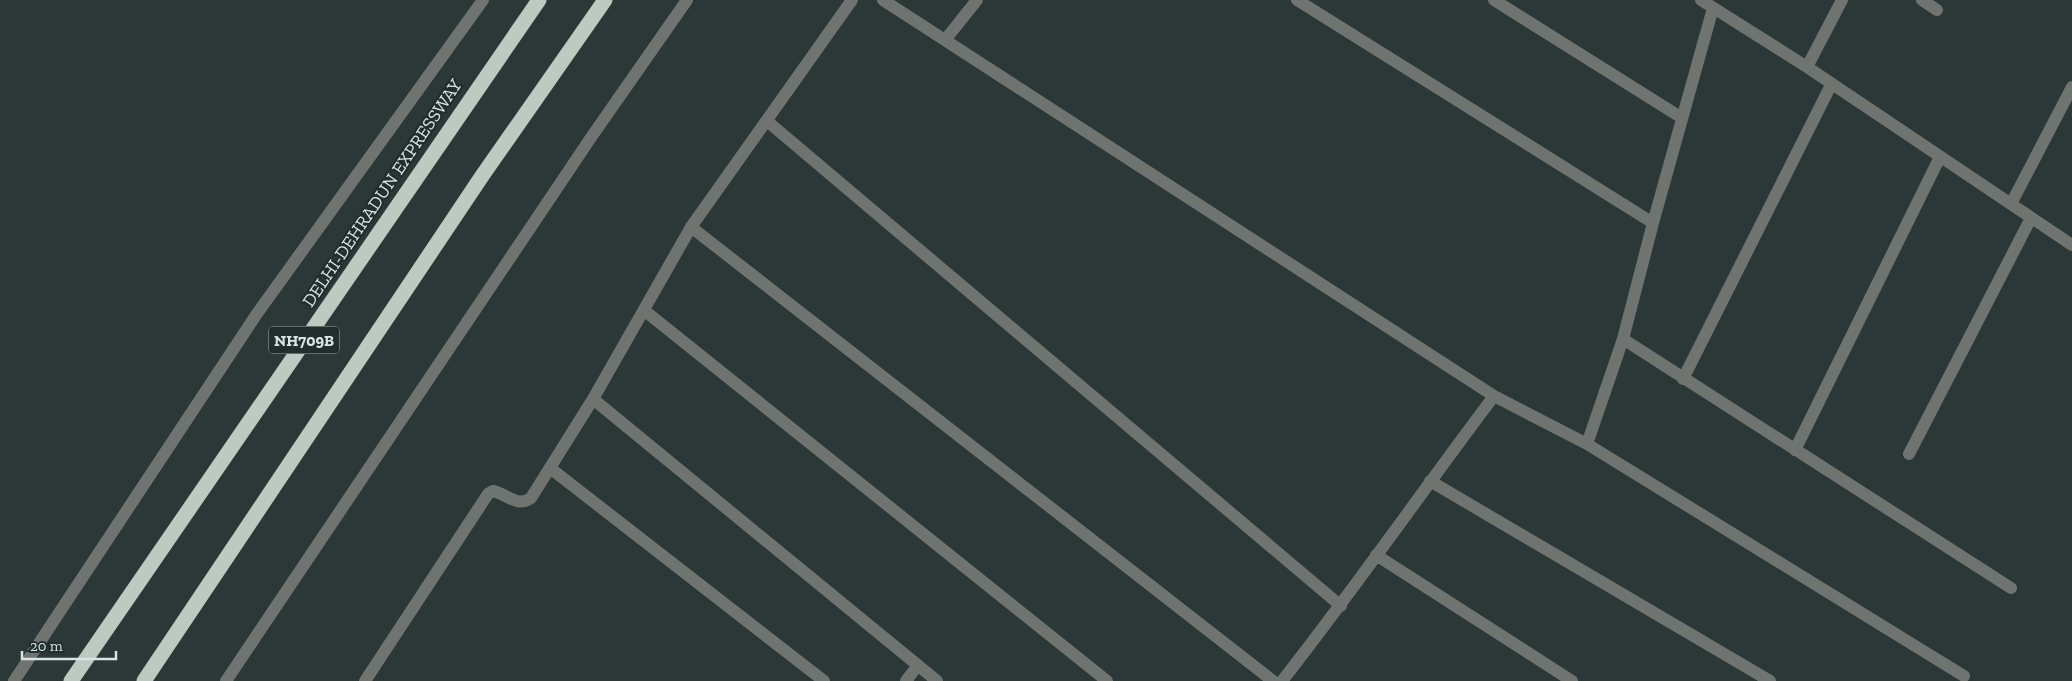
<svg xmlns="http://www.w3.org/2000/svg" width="2072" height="681" viewBox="0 0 2072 681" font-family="'Zilla Slab',serif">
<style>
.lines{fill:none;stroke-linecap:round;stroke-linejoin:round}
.minor{stroke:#6f7471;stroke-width:12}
.highway{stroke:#bdcac2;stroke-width:15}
.labels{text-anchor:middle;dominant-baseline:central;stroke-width:4.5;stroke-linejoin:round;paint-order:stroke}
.shield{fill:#212e2d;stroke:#a4adac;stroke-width:1}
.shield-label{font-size:16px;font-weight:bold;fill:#dce4e3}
.street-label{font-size:18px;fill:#dce4e3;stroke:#212e2d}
</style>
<rect width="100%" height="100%" fill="#2b3837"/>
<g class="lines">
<path class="minor" d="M883,0l611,396 93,48 377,232
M1297,0l356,223
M1494,0l188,118
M1701,0l106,67 265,178
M1922,0l15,10
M945,40l32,-40
M1807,67l35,-67
M767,121l574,485
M2011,204l61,-117
M691,227l582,454
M645,311l462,370
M1623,339l388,249
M1683,379l148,-294
M593,399l344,282
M1587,444l36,-105 30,-116 60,-215
M1795,450l145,-293
M1909,454l122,-236
M550,468l274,213
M1430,481l340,200
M1376,555l196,126
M14,681l242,-366 227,-315
M226,681l366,-545 95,-136
M365,681l123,-187 5,-3c15,3 23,17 38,7l62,-99 98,-172 161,-227
M906,681l12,-16
M1282,681c73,-93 141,-191 212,-285"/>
<path class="highway" d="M71,681l468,-681
M144,681l338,-505 123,-176"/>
</g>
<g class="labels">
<rect class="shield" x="269" y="326.5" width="70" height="27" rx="4"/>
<g class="shield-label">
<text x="304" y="340">NH709B</text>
</g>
<g class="street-label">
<text transform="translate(382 193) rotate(-56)">DELHI-DEHRADUN EXPRESSWAY</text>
</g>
</g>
<path d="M22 651v8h94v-8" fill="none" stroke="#dce4e3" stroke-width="2.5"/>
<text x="30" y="651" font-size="15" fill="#dce4e3" stroke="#212e2d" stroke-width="4" paint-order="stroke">20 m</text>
</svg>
